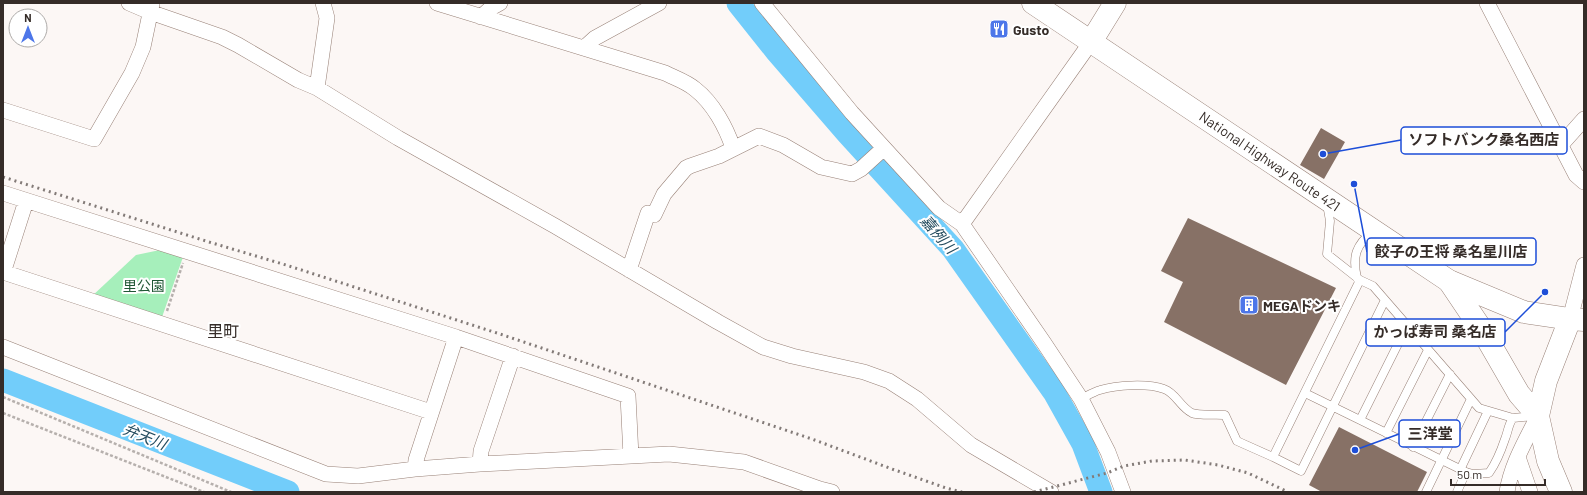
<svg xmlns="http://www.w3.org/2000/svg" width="1587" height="495" viewBox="0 0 1587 495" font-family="Barlow,'Noto Sans JP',sans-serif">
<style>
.green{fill:#a6efbb}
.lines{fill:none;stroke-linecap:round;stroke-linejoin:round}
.river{stroke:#72cdfa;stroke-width:23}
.building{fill:#877166}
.service-casing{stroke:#988177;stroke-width:9}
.minor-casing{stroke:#988177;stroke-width:16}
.primary-casing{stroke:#988177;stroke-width:23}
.trunk-casing{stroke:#988177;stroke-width:23}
.path{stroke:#b6b0ad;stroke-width:2.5;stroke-dasharray:3 2;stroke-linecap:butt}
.service{stroke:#fff;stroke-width:8}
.minor{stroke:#fff;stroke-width:15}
.primary{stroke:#fff;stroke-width:22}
.trunk{stroke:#fff;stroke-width:22}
.rail{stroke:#837b78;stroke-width:3;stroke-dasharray:2 4;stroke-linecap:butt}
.labels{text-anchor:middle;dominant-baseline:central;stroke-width:4;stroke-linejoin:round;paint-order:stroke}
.poi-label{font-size:14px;font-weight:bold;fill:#352c28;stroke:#fff;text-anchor:start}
.street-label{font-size:14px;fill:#352c28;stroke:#fff}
.park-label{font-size:14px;fill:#205735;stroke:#fff}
.water-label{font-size:15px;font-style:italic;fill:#234b5e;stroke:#fff}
.quarter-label{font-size:16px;fill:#352c28;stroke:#fff}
.leader{fill:none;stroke:#1d4ed8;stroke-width:1.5}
.callout-dot{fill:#1d4ed8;stroke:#fff;stroke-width:1.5}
.callout{fill:#fff;stroke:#1d4ed8;stroke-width:1.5}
.callout-label{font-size:15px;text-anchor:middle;font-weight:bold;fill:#352c28}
</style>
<rect width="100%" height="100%" fill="#fcf7f5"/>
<path class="green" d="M160,250l23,7 -22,63 -70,-23 45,-42z"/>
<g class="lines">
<path class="river" d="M738,3l39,49 70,81 106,116 101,143 29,52 18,48
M3,380l285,112"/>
</g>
<path class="building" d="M1321,128l24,14 -21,37 -24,-14z
M1188,218l148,70 -50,97 -122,-63 19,-40 -22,-11z
M1339,427l88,45 -10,20h-95l-13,-7z"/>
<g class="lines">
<defs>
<path id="service" d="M1327,204l3,17 -3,33 33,26 13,6 106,122 34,10 22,-2
M1357,278c-5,-22 -1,-33 16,-47
M1305,393l161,79 7,2 16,-1c7,-10 12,-22 16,-34 3,-7 3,-14 8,-21
M1081,399c6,-3 12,-7 19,-9 16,-5 48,-7 64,-1 12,4 16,18 28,24 7,3 25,1 33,2l12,26 36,16 87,-177
M1360,420l47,-94
M1386,433l42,-83
M1413,447l37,-73
M1273,457l28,14 84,-171
M1460,470l28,-59
M1426,492l45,-93
M1457,492l9,-20"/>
<path id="minor" d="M129,3l21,9 72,25 16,8 60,35 19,8 81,50 157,88 163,96 45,25 29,9 72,16 25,9 28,18 54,46 80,47
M437,3l228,70c10,5 22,9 30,16 18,14 31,38 38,59
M762,3l90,110 32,35 55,60 23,16 82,119 37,56 27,53 15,40
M1487,3l89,172 8,7
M481,17l10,-9 9,-5
M584,48l11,-10 64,-35
M317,88l10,-70 -4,-15
M3,110l91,29 38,-66 11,-26 9,-43
M1560,146l24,-27
M3,193l453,144 172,59 3,60
M962,224l129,-182
M629,270l19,-57 6,2 10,-21 22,-26 4,-2 29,-10 40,-20 24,9 38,22 31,7 9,-5 23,-21
M3,272l428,140
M3,273l23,-72
M1570,319l14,-54
M3,347l323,127 32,2 57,-7 65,-5 189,-10 75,8 76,27 12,3
M1518,457l12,35
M480,464l1,-13 32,-95
M415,469l1,-9 40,-123
M1507,492c4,-27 19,-52 31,-76"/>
<path id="primary" d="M1091,42l24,-39
M1449,281l33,49 37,64 19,22
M1561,492l-13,-31 -10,-45 8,-35 24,-62"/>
<path id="trunk" d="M1033,3l416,278 75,31 46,7 14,1"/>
</defs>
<use href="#service" class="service-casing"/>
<use href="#minor" class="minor-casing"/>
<use href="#primary" class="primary-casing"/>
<use href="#trunk" class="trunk-casing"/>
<path class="path" d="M167,311l16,-48
M3,397l228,95
M3,413l201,79"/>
<use href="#service" class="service"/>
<use href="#minor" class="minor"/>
<use href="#primary" class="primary"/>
<use href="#trunk" class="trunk"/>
<path class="rail" d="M3,177l206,65 77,23 214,69 312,105 80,30 54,19 16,4
M1034,492l73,-19 17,-7 28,-5 33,-1 33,5 30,8 40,19"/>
</g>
<defs>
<symbol id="restaurant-square" viewBox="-11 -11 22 22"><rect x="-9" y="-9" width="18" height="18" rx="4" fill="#4d76e9" stroke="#fff"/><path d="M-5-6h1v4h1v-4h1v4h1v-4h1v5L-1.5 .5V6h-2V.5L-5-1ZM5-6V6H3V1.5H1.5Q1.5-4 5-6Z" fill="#fff"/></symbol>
<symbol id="building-square" viewBox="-11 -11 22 22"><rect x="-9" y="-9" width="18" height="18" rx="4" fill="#4d76e9" stroke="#fff"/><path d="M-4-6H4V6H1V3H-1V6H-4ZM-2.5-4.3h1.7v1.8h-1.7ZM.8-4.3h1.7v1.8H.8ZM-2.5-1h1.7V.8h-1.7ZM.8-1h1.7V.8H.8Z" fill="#fff"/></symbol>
</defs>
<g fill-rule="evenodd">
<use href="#restaurant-square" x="988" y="18" width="22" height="22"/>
<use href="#building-square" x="1238" y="294" width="22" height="22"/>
</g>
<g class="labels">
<g class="poi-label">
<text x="1013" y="29">Gusto</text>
<text x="1263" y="305">MEGAドンキ</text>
</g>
<g class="street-label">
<text transform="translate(1270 161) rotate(34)">National Highway Route 421</text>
</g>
<g class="park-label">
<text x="144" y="285">里公園</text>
</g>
<g class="water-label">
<text transform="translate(939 234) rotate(49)">嘉例川</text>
<text transform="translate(145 436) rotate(22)">弁天川</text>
</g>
<g class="quarter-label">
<text x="223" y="330">里町</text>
</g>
</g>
<path class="leader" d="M1323 154L1401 140M1354 184L1367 252M1545 292L1505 332M1355 450L1399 434"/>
<g class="callout-dot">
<circle cx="1323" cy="154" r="4"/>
<circle cx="1354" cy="184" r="4"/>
<circle cx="1545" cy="292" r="4"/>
<circle cx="1355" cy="450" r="4"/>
</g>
<g class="callout">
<rect x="1401" y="127" width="166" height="27" rx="4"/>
<rect x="1367" y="238" width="169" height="27" rx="4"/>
<rect x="1366" y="319" width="139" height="27" rx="4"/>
<rect x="1399" y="420" width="61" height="27" rx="4"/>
</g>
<g class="callout-label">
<text x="1484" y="145">ソフトバンク桑名西店</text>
<text x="1451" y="257">餃子の王将 桑名星川店</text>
<text x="1435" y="337">かっぱ寿司 桑名店</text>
<text x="1430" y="439">三洋堂</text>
</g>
<rect width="1587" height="495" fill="none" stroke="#352c28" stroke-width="8"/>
<g transform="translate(28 28)"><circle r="19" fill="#ffffff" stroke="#aeaba9"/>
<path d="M0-3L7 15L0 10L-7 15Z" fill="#4d76e9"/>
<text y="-6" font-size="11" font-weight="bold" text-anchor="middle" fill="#352c28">N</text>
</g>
<path d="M1451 479v6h94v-6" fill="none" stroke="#352c28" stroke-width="2"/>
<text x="1457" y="479" font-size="12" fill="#352c28" stroke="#ffffff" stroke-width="3" paint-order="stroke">50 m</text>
</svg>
